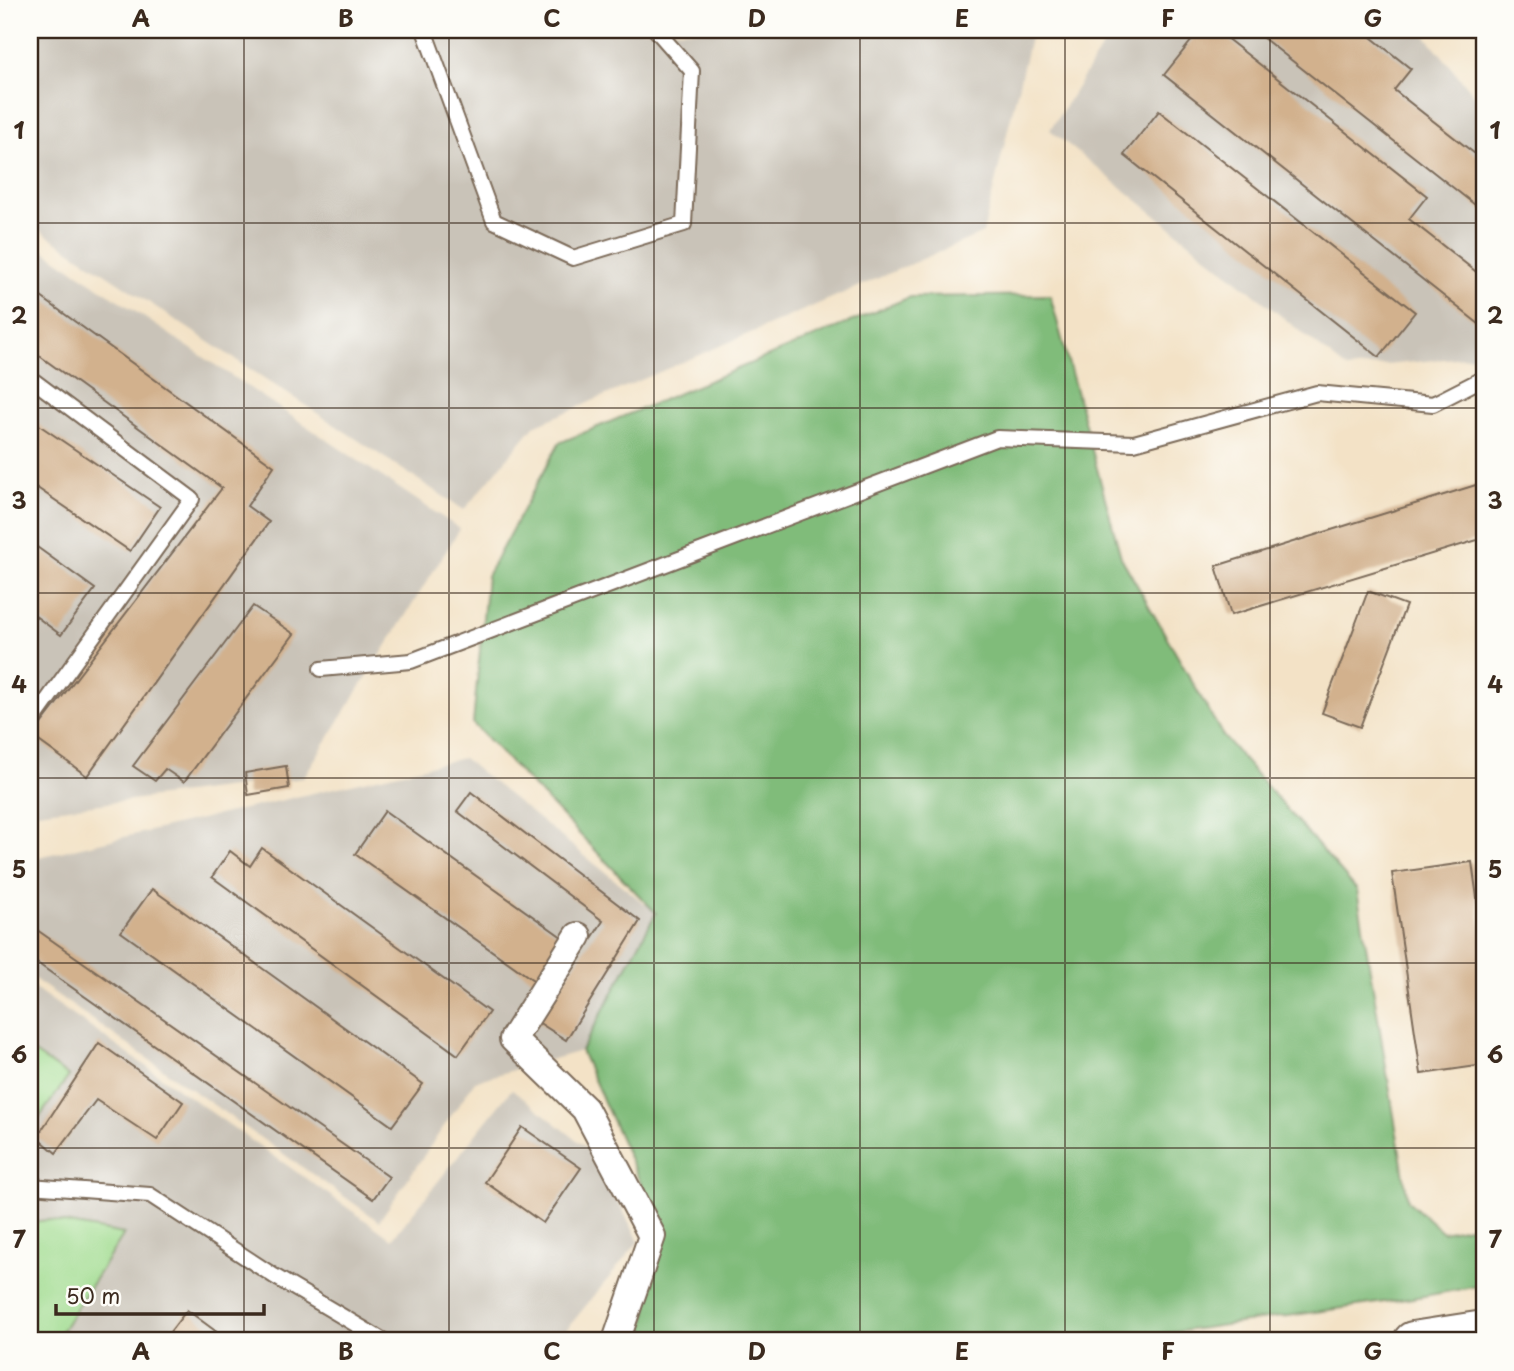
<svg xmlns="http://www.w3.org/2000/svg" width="1514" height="1371" viewBox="0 0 1514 1371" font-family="'Playpen Sans',sans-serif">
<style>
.industrial{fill:#c9c3b8}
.green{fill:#a0dc90;stroke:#6e8357;stroke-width:2}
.forest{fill:#80bc7a;stroke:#5e734c;stroke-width:2}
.building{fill:#d2b18d}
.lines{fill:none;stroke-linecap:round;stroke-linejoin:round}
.lane-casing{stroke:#7b6a59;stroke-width:18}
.street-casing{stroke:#7b6a59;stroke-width:30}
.secondary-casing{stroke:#7b6a59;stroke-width:42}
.lane{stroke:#fff;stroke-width:14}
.street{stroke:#fff;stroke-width:26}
.secondary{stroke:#fff;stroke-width:38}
.grid{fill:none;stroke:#3b2a1e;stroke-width:2;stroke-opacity:0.55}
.neatline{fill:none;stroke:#3b2a1e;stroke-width:2.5}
.grid-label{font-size:23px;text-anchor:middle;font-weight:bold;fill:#3b2a1e}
</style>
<rect width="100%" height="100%" fill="#fdfcf7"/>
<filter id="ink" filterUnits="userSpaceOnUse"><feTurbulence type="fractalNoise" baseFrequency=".0143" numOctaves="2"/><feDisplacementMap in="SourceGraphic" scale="14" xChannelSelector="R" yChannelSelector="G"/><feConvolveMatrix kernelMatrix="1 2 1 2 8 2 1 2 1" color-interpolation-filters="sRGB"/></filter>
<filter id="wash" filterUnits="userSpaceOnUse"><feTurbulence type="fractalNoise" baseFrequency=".00686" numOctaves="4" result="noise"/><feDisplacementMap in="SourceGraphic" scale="28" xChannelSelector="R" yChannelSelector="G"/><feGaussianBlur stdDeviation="1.57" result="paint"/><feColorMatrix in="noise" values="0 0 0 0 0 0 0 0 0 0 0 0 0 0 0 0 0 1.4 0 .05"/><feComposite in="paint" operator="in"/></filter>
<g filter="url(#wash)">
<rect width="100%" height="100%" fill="#f3e2c6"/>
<path class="industrial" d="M30,30h1002l-49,203 -449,193 -70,84 -434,-286z
M1113,30h308l63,77v248l-137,14 -297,-239z
M30,241l430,288 -157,249 -273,35z
M463,758l193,155 -75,138 -106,30 -96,140 -349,-245v-117z
M30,985l362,254 120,-150 80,63 47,89 -82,100h-527z"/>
<path class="green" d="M30,1050l39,26 -36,50 -3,-1z
M48,1220l76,14 -69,107h-25v-119z"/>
<path class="forest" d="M1050,295l71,262 102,179 134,154 51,311 35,31 41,-8v61l-71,13 -299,43h-473l23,-106 -83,-184 75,-138 -183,-189 14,-148 72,-133 351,-146z"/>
<g id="blocks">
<path class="building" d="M1200,30h16l211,166 -18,23 75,59v50l-320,-253z
M1253,30h109l49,39 -17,21 90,71v51z
M1159,111l256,201 -36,45 -255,-202z
M30,289l244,177 -27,40 22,16 -182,254 -55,-40 190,-248 -192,-139z
M30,419l130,88 -30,44 -100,-68z
M1479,484l5,16v38l-253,77 -15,-49z
M30,542l65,47 -34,46 -31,-23z
M1368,591l38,14 -46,122 -38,-14z
M253,606l41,28 -110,148 -19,-13 -10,12 -22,-15z
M286,766l3,22 -41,7 -3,-22z
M471,792l169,129 -74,119 -28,-18 65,-101 -146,-110z
M385,811l181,129 -30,42 -181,-128z
M262,848l227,164 -31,43 -246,-178 18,-26 20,15z
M1472,862l12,86v117l-63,9 -29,-201z
M152,889l271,195 -31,42 -271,-194z
M30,925l359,252 -16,22 -343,-241z
M99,1043l84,59 -26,38 -61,-40 -40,53 -19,-16z
M522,1127l59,41 -38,55 -58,-41z
M187,1310l42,31h-66z"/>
</g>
</g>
<g filter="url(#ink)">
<use href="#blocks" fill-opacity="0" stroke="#7b6a59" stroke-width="2"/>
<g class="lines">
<defs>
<path id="lane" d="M424,30l70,191 79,37 111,-34 8,-153 -36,-41
M30,378l162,121 -162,225
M321,669l90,-8 586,-223 137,5 183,-50 116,11 51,-26
M30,1186l120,9 124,81 110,65"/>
<path id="street" d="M578,936l-65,103 72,70 67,127 -36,105"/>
<path id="secondary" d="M1413,1341l71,-11"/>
</defs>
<use href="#lane" class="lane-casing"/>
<use href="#street" class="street-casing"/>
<use href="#secondary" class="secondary-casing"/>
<use href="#lane" class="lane"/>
<use href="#street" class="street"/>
<use href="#secondary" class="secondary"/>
</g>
</g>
<path class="grid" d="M244,30v1311M449,30v1311M654,30v1311M860,30v1311M1065,30v1311M1270,30v1311M30,223h1454M30,408h1454M30,593h1454M30,778h1454M30,963h1454M30,1148h1454"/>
<rect width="1514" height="1371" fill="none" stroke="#fdfcf7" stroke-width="77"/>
<path d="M56 1304v10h208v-10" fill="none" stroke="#3b2a1e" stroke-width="3.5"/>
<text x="66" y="1304" font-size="21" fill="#3b2a1e" stroke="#fdfcf7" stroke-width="5" paint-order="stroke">50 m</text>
<rect x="38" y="38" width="1438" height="1294" class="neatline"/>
<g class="grid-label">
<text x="141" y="27">A</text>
<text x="346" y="27">B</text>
<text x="552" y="27">C</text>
<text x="757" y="27">D</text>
<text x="962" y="27">E</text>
<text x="1168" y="27">F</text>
<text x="1373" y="27">G</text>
<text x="19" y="139">1</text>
<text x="1495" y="139">1</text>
<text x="19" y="324">2</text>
<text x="1495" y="324">2</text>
<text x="19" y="509">3</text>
<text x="1495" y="509">3</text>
<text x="19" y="693">4</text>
<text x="1495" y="693">4</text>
<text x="19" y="878">5</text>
<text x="1495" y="878">5</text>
<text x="19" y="1063">6</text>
<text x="1495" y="1063">6</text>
<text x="19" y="1248">7</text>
<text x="1495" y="1248">7</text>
<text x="141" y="1360">A</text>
<text x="346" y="1360">B</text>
<text x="552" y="1360">C</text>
<text x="757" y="1360">D</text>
<text x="962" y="1360">E</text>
<text x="1168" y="1360">F</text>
<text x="1373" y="1360">G</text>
</g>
</svg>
